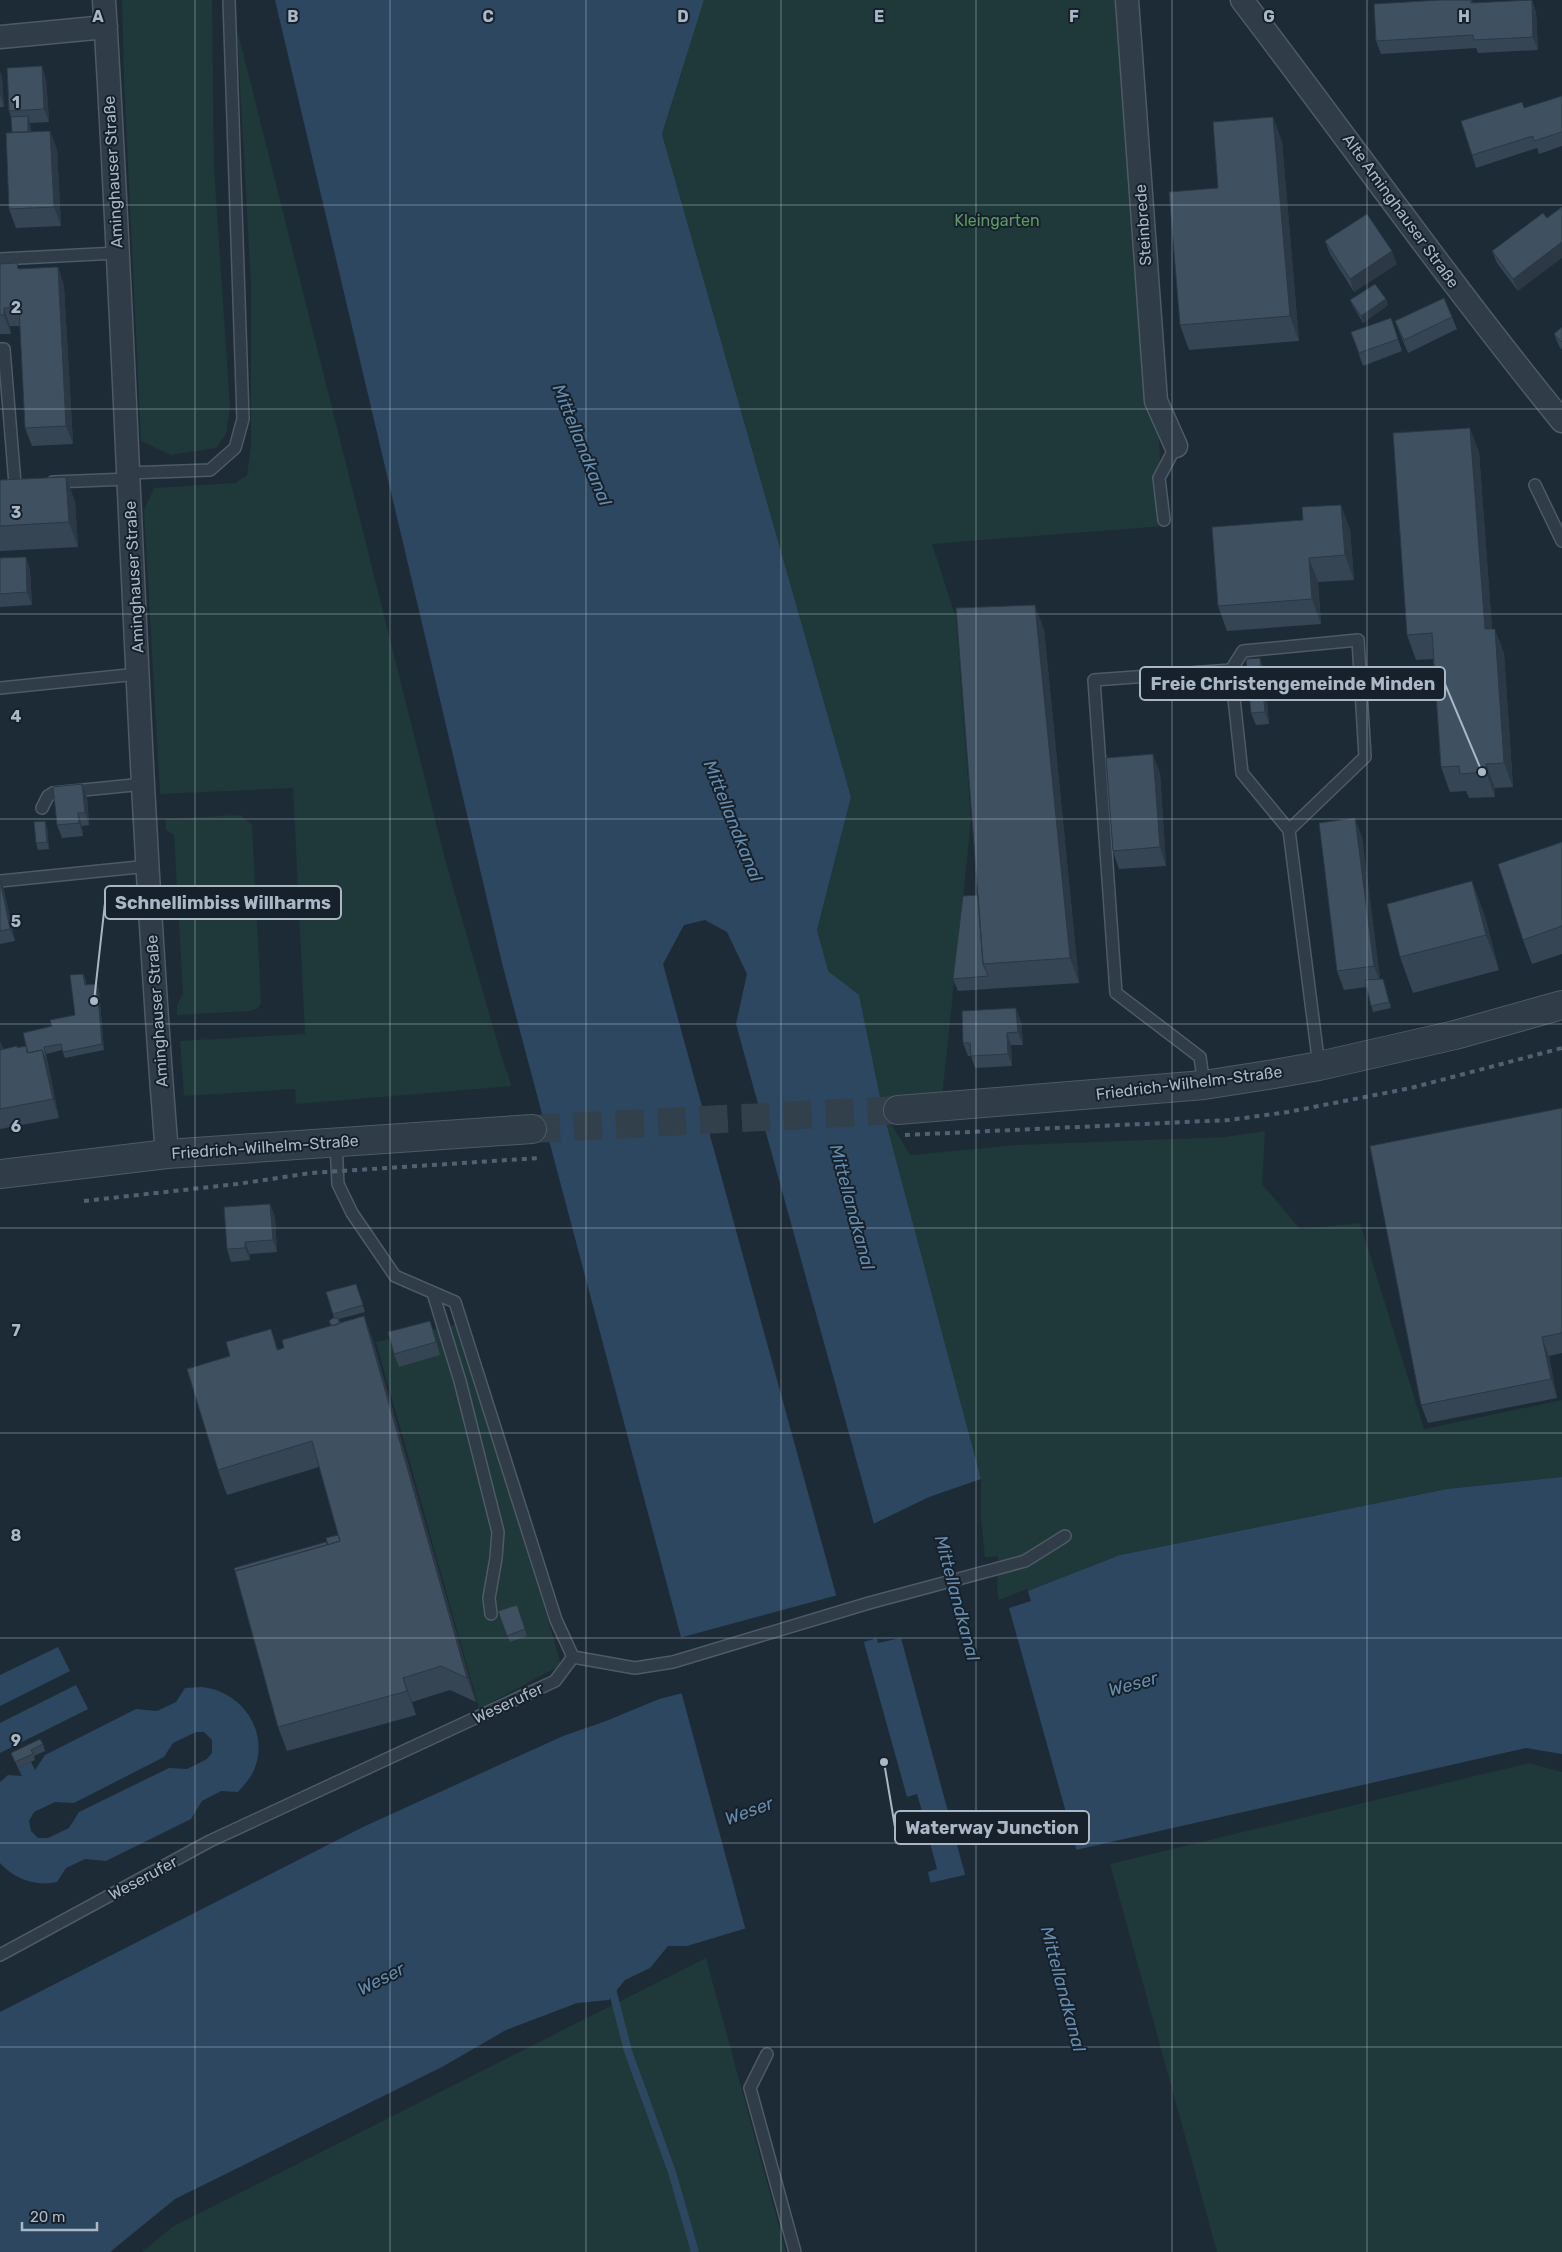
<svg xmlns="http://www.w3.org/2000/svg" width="1562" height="2252" viewBox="0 0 1562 2252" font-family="Rubik,sans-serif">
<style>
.green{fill:#1f3839}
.water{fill:#2c475f;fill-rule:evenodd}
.pier{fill:#1d2b37}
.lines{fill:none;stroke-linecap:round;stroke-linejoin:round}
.stream{stroke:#2c475f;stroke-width:8}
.tertiary-tunnel{stroke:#32404c;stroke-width:28;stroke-dasharray:28 14;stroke-linecap:butt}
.service-casing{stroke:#4e5a66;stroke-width:14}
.minor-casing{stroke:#4e5a66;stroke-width:25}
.tertiary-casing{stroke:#4e5a66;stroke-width:30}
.service{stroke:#303c48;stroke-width:11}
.minor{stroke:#303c48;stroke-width:22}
.tertiary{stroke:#303c48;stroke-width:28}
.rail{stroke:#526170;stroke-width:4;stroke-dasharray:5 5;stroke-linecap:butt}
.wall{fill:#364553}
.shaded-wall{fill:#2c3843}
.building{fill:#3f5060;stroke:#2c3843}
.grid{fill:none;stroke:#aab7c5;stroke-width:1;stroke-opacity:0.55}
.labels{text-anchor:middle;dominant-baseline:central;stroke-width:4;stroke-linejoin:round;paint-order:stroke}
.street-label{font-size:16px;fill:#aab7c5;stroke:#16212c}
.park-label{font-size:16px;fill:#609767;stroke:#16212c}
.water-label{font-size:18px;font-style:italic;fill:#668cad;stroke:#16212c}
.grid-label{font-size:16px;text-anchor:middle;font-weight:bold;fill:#aab7c5;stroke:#16212c;stroke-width:4;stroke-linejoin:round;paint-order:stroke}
.leader{fill:none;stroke:#aab7c5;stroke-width:2}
.callout-dot{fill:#aab7c5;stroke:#16212c;stroke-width:2}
.callout{fill:#16212c;stroke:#aab7c5;stroke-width:2}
.callout-label{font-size:18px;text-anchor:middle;font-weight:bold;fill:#aab7c5}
</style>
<rect width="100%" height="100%" fill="#1d2b37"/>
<path class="green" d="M122,0h90l2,168 16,239 -4,27 -10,14 -45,7 -30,-14 -17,-361z
M704,0h423l38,526 -233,18 24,74 15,203 -30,286 -57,5 26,43 107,-10 208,-8 40,-6 -3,53 38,45 60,-6 64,206 138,-29v77l-115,12 -327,66 -123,48 1,-47 -13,2 -4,-43v-36l-98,-368 -24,-115 -32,-25 -10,-41 34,-133 -189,-663z
M237,29l209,834 56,195 10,28 -216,18 -1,-15 -111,7 -4,-55 125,-7 -12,-246 -133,6 -16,-284 10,-22 81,-5 12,-8 4,-30v-159z
M241,815l11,10 9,178 -4,6 -7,2 -73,4v-10l6,-11 -9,-159 -8,-5 -1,-11z
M464,1323l97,342 -82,44 -103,-367z
M1529,1763l33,9v480h-345l-107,-388z
M706,1958l80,294h-644l30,-25z"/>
<path class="water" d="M275,0h429l-42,134 189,663 -34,133 11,41 31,24 24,116 98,368v36l4,43 12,45 123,-48 327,-66 115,-12v277l-36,-6 -610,138 -156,38 -73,22h-19l-18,22 -25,12 -16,20 -32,3 -71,27 -64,37 -267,132 -65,53h-110v-240l363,-185 200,-91 43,-15 53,-22 36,-9 -192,-723zM705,920l22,12 20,42 -11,50 138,500 25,49 15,54 -64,19 -187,-682 21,-39z
M58,1647l12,24 -70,35v-31z
M76,1685l12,24 -88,44v-30z
M202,1687c40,4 68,45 52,83 -4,9 -10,15 -16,22l-17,-1 -19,10 -11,18 -85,42 -21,-2 -19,9 -9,14c-21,5 -43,-3 -57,-19v-81l8,-7 14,1 -4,-8 13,-6 4,8 10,-15 91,-46 21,2 19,-9 9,-14zM196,1732h8l8,8v13l-5,6 -20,10 -18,-1 -90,44 -10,16 -21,10h-10l-7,-7 -2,-10 5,-9 21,-10 19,1 90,-46 9,-14z"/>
<path class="pier" d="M981,1479v36l4,42h3l11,43 28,-11 4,12 -22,7 68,244 -9,2 108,398h-94l-103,-377 -13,3 -65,-240 -23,5 -2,-7 35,-10 -14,-52 -26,-49 58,-28z
M838,1595l13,48 12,-4 44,158 10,-3 9,31 14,-4 4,13 -15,5 8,30 -9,3 3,13 -12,3 100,364h-172l-89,-325 -12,4 -65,-240 11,-3 -13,-50z"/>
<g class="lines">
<path class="stream" d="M611,1985l17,66 44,121 23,80"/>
<path class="tertiary-tunnel" d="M532,1129l366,-19"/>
<defs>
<path id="service" d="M0,259l117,-6
M0,349h4l11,135
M127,473l83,-3 25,-22 8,-29 -14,-419
M53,482l76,-3
M1535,485l27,56
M1164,520l-5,-42 17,-32
M1231,670l12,-19 115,-11 7,117 -76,73 30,236
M0,688l138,-14
M42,808l6,-12 5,-3 91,-9
M0,881l149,-15
M1204,1085l-4,-28 -84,-64 -22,-313 137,-10 11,103 47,57
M336,1143l2,41 14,29 43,63 60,26 101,318 17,37
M433,1293l27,88 38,151 -2,26 -7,40 2,16
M573,1657l62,11 38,-6 196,-59 156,-42 40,-25
M0,1955l210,-114 345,-160 18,-24
M767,2054l-17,34 45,164"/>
<path id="minor" d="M104,0c24,384 32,770 63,1154
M1127,0l29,401 20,45
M1242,0c107,140 209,285 320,421
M0,37l106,-10"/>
<path id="tertiary" d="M898,1110l306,-25 70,-11 45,-8 136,-31 107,-30
M0,1174l167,-20 365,-25"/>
</defs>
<use href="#service" class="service-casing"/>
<use href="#minor" class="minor-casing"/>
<use href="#tertiary" class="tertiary-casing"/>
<use href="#service" class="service"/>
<use href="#minor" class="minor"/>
<use href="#tertiary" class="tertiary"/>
<path class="rail" d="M905,1135l324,-15 59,-8 123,-24 151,-40
M84,1201l153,-17 74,-11 228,-15"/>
</g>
<path class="wall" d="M1472,0l1,3 59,-3 4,12 2,38 -60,3 -2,-5 -95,6 -5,-13z
M0,72l2,5 2,30h-4z
M46,79l3,43 -19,1 1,9 26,17 4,77 -45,2 -7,-19 3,-77 -1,-15 -2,-6z
M1562,96v50l-23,8 -2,-6 -61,20 -4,-13 52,-47z
M1282,141l17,200 -110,9 -9,-25 38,-137z
M1543,213l-25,78 -21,-28 -5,-12z
M1325,241l72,23 -43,28 -24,-38z
M0,264l20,5 38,-2 6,19 9,158 -41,2 -7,-18 -5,-102h-10l1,8h-11z
M1386,299l2,6 -25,18 -10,-17 -3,-6z
M1452,317l5,12 -49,24 -8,-19 -5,-13z
M1391,318l11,33 -39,15 -12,-34z
M1562,327v23l-3,-4 -5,-12z
M1479,452l13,177 12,24 9,134 -18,1v9l-26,1 -3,-7 -16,1 -9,-25 -8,-108 -17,1 -9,-25z
M0,480l75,21 3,46 -78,4z
M1350,529l4,51 -36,2 3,42 -94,7 -9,-25z
M26,557l4,13 2,35 -32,2v-49z
M1044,629l35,354 -121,8 -5,-12 25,-84z
M1260,658l4,12 5,54 -13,1 -5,-12z
M1160,773l6,93 -47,3 -6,-18z
M87,797l2,28 -7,1 1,10 -21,2 -5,-13z
M45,821l2,6 2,22 -11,1 -2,-7z
M1362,837l18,142 5,6 6,23 -18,4 -7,-25 -22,3 -7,-19z
M1562,842v112l-30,10 -9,-24z
M0,878l3,8 12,55 -15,3z
M1472,881l13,36 14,53 -86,23 -13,-36z
M83,974l3,6v5l11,-1 2,6 5,60 -39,8 -3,-8 -16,4 13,64 -59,11v-88l3,8 23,-3 26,-20 23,-11z
M1021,1021l2,24h-12l1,21 -37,2 -4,-12h-3l-5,-13z
M1562,1108v245l-13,3 8,42 -129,25 -7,-18z
M270,1204l5,13 2,35 -27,2v6l-19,2 -4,-13z
M356,1284l9,28 -26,7 1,4 24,-7 9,25 103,361 -26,-12 -38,12 4,13 -129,36 -9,-24 48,-185 12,-7 -19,-68 -92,28 -9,-25 12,-114 41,-27 7,21 6,-2 47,-22 -2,-5 5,-3 -8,-26z
M430,1321l4,12 6,22 -41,12 -5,-13z
M517,1605l10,31 -17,6 -12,-31z
M43,1744l2,7 -11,5 1,4 -17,8 -7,-15z"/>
<path class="shaded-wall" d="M1532,0l4,12 2,38 -5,-13z
M42,66l4,13 3,43 -5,-13z
M0,72l2,5 2,30 -4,-13z
M28,116l2,7 1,28 -2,-7z
M1273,117l9,24 17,200 -9,-25z
M50,131l7,18 4,77 -7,-19z
M1562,242v16l-44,33 -5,-12z
M1392,251l5,13 -43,28 -4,-13z
M58,267l6,19 9,158 -7,-18z
M1386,299l2,6 -25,18 -2,-7z
M4,308l6,18 1,8 -7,-19z
M1470,428l9,24 15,202 -9,-25z
M66,477l9,24 3,46 -9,-25z
M1341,505l9,24 4,51 -9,-25z
M26,557l4,13 2,35 -5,-13z
M1309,558l9,24 3,42 -9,-25z
M1035,605l9,24 35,354 -9,-25z
M1495,629l9,24 9,134 -9,-24z
M1260,658l4,12 5,54 -4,-12z
M1153,754l7,19 6,93 -6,-19z
M1486,764l9,24v9l-9,-25z
M82,784l5,13 2,28 -4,-12z
M78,813l4,13 1,10 -4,-13z
M1355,818l7,19 19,148 -7,-19z
M45,821l2,6 2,22 -2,-7z
M0,878l3,8 12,55 -5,-12z
M1472,881l13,36 14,53 -13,-35z
M83,974l3,6 1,12 -2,-7z
M1383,979l2,6 6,23 -2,-6z
M97,984l2,6 5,60 -2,-6z
M1016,1008l5,13 2,24 -5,-13z
M1007,1033l4,12 1,21 -4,-12z
M0,1041l2,6 5,21 -7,-18z
M44,1047l2,7 3,15 -2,-7z
M42,1050l7,19 10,49 -6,-19z
M270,1204l5,13 2,35 -4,-12z
M245,1242l5,12v6l-5,-12z
M364,1316l9,25 103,361 -9,-24z
M1542,1337l7,19 8,42 -6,-19z
M403,1678l9,24 4,13 -9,-24z"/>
<path class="building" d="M1440,0h31v3l61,-3 1,37 -59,3 -1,-5 -97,6 -2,-37z
M42,66l2,43 -35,2 -2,-43z
M1562,96v36l-28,9 -1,-5 -61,19 -11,-34 61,-19 2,6z
M28,116v16h-16l-1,-15z
M1273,117l17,199 -110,9 -11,-133 49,-4 -5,-66z
M50,131l4,76 -45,2 -3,-76z
M1562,207v35l-49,37 -21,-28 51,-38 4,5z
M1367,214l25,37 -42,28 -25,-38z
M17,263l1,6 40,-2 8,159 -41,2 -6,-121 -15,1v7h-4v-51z
M1375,284l11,15 -25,17 -11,-16z
M1444,298l8,19 -48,23 -9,-19z
M1391,318l7,21 -39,14 -8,-21z
M1562,327v15l-8,-8z
M1470,428l15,201h10l9,134 -18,1v8l-26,2 -1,-8 -18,1 -9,-134 -25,2 -14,-202z
M66,477l3,45 -69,4v-46z
M1341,505l4,50 -36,3 3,41 -94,7 -6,-79 91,-7 -1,-13z
M26,557l1,35 -27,2v-36z
M1035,605l35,353 -87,6 -27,-356z
M1260,658l5,54 -14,1 -5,-54z
M1153,754l7,93 -47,4 -7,-93z
M82,784l3,29h-7l1,10 -22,2 -4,-38z
M1355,818l19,148 -37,5 -18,-148z
M45,821l2,21 -11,1 -2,-21z
M1562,842v84l-39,14 -25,-76z
M0,880l10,49 -10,2z
M1472,881l14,54 -86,22 -13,-53z
M978,895l5,69 5,12 -35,3 10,-83z
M83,974l2,11 12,-1 5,60 -39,8 -2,-8 -17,3 3,15 -5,-12 -14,3 -5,-20 29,-7 -2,-6 25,-5 -5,-40z
M1383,979l6,23 -18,4 -6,-26z
M1016,1008l2,24 -11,1 1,21 -37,2 -1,-13h-7l-1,-32z
M17,1046v2l9,-2 1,7 15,-3 11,49 -53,10v-59z
M1562,1108v225l-20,4 9,42 -130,26 -51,-259z
M270,1204l3,36 -28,2v6l-18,1 -3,-42z
M356,1284l7,21 -30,9 -7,-22z
M364,1316l103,362 -26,-12 -38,12 4,13 -129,36 -43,-156 105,-30 -28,-100 -94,29 -31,-101 43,-13 -4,-14 45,-13 6,21 7,-2 -2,-8z
M333,1318h5l1,6 -7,2 -3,-5z
M430,1321l6,21 -42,12 -6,-22z
M338,1535l2,6 -12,4 -2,-7z
M326,1542l1,3 -92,26 -1,-3z
M517,1605l8,24 -18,7 -9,-25z
M40,1739l3,5 -12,6 2,4 -18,8 -4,-9z"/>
<path class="grid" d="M195,0v2252M390,0v2252M586,0v2252M781,0v2252M976,0v2252M1172,0v2252M1367,0v2252M0,205h1562M0,409h1562M0,614h1562M0,819h1562M0,1024h1562M0,1228h1562M0,1433h1562M0,1638h1562M0,1843h1562M0,2047h1562"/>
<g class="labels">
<g class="street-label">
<text transform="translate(113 172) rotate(-93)">Aminghauser Straße</text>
<text transform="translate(1401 211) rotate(54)">Alte Aminghauser Straße</text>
<text transform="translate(1143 225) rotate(-94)">Steinbrede</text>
<text transform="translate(134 577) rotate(-93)">Aminghauser Straße</text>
<text transform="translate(157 1011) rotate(-94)">Aminghauser Straße</text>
<text transform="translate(1189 1083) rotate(-7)">Friedrich-Wilhelm-Straße</text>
<text transform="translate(265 1147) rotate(-4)">Friedrich-Wilhelm-Straße</text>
<text transform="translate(508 1703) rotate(-25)">Weserufer</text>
<text transform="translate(143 1878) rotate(-28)">Weserufer</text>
</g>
<g class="park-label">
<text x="997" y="220">Kleingarten</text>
</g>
<g class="water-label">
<text transform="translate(582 445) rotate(68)">Mittellandkanal</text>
<text transform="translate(733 821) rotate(68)">Mittellandkanal</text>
<text transform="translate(852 1207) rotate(75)">Mittellandkanal</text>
<text transform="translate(957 1598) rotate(75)">Mittellandkanal</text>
<text transform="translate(1133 1684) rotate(-15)">Weser</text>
<text transform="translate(749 1811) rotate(-20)">Weser</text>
<text transform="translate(381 1979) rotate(-27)">Weser</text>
<text transform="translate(1063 1989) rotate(75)">Mittellandkanal</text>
</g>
</g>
<g class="grid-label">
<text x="98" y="22">A</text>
<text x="293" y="22">B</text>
<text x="488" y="22">C</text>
<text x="683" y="22">D</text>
<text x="879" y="22">E</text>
<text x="1074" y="22">F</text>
<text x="1269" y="22">G</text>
<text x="1464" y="22">H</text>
<text x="16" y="108">1</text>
<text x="16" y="313">2</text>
<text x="16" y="518">3</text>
<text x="16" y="722">4</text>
<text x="16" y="927">5</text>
<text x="16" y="1132">6</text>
<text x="16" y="1336">7</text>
<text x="16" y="1541">8</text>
<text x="16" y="1746">9</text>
</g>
<path class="leader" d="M1482 772L1445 684M94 1001L105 903M884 1762L895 1827"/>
<g class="callout-dot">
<circle cx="1482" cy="772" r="5"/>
<circle cx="94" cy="1001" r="5"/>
<circle cx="884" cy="1762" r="5"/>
</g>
<g class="callout">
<rect x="1140" y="667" width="305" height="33" rx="5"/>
<rect x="105" y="886" width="236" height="33" rx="5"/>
<rect x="895" y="1811" width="194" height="33" rx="5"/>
</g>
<g class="callout-label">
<text x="1293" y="690">Freie Christengemeinde Minden</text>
<text x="223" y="909">Schnellimbiss Willharms</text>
<text x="992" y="1834">Waterway Junction</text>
</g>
<path d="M22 2222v8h75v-8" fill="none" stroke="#aab7c5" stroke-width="2.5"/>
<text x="30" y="2222" font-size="15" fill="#aab7c5" stroke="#16212c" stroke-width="4" paint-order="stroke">20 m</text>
</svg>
